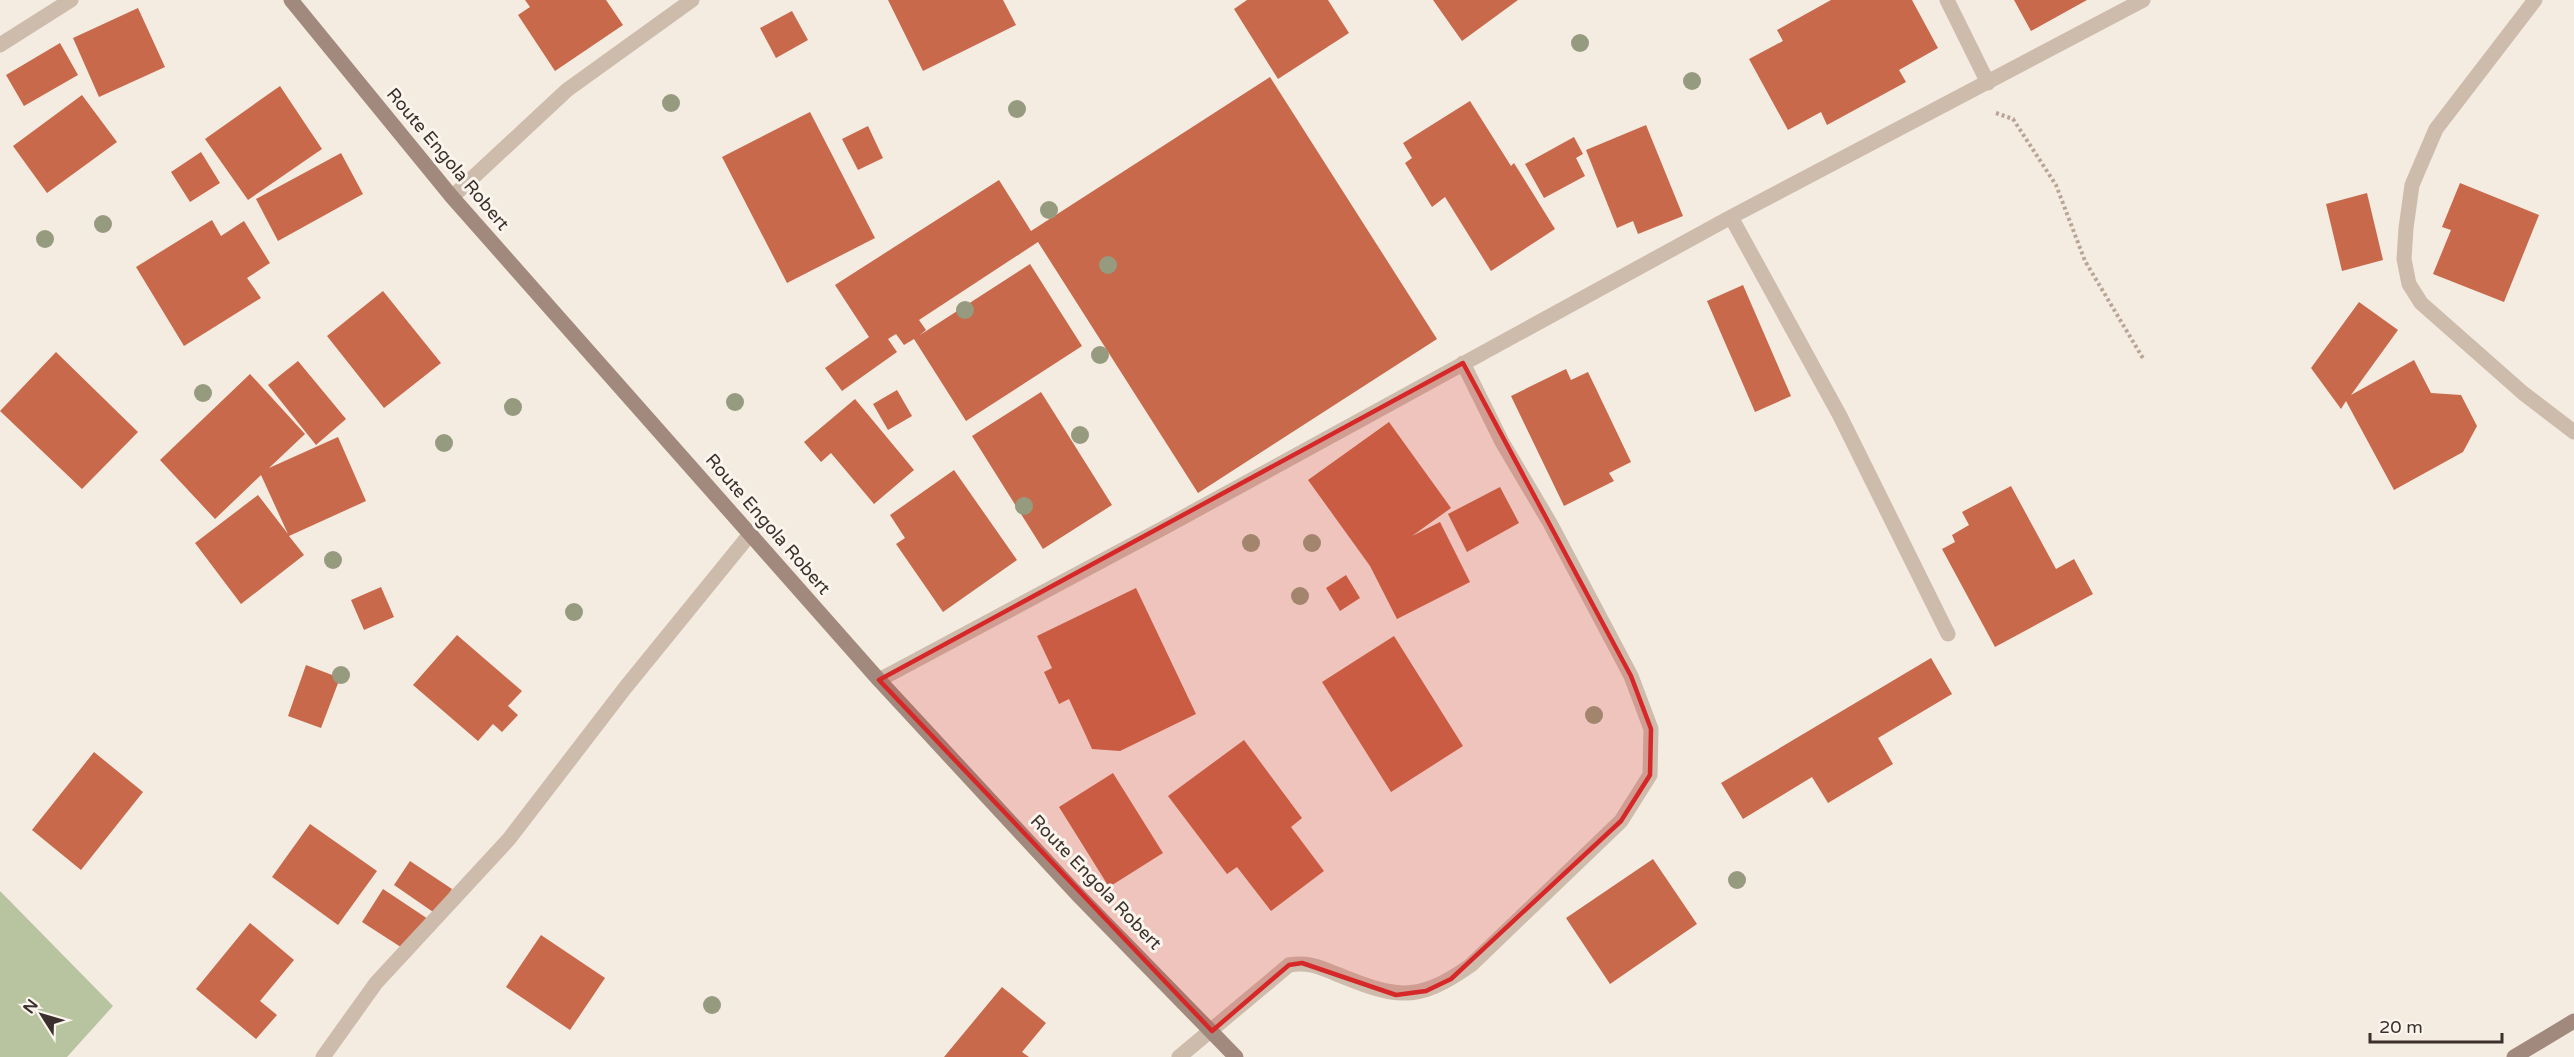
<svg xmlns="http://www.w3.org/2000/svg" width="2574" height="1057" viewBox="0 0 2574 1057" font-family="'Varela Round',sans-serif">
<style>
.green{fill:#b8c4a0}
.building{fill:#c8694b}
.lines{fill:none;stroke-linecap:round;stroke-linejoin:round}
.path{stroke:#b9a596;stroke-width:4;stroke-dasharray:3 3;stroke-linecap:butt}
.street{stroke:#cdbbac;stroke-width:15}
.secondary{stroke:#a18a7d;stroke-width:15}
.tree{fill:#969b7f}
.marked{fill:#d62828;fill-opacity:0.2;stroke:#d62828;stroke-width:4.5;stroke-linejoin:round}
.labels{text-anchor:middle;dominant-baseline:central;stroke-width:6;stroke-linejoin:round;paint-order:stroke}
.street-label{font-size:18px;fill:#3b302b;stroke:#fbf5ee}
</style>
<rect width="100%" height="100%" fill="#f4ebe1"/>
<path class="green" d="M0,891l113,115 -46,51h-67z"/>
<path class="building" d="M525,0h81l17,25 -68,46 -37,-56 12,-8z
M888,0h115l13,25 -93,46z
M1247,0h81l21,33 -71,46 -44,-70z
M1433,0h85l-56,41z
M1831,0h81l26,48 -39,22 7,12 -79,43 -6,-13 -33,18 -39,-71 34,-18 -6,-11z
M2014,0h73l-56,31z
M138,8l27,59 -66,30 -26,-59z
M792,11l16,29 -32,18 -16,-30z
M60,43l18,32 -54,31 -18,-31z
M1270,77l167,262 -239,154 -160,-251 -119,78 7,10 -6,5 110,-71 52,82 -116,75 -52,-82 -10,6 -8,-11 -8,5 9,13 -55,39 -17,-23 44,-31 -34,-52 164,-105 32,51z
M280,86l42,63 -74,51 -43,-61z
M82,95l35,47 -70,51 -34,-47z
M1470,101l41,65 3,-3 41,66 -64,42 -46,-74 -13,10 -27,-44 7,-5 -9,-15z
M810,112l65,126 -88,45 -65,-126z
M1646,125l37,91 -45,18 -5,-13 -16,7 -31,-78z
M868,126l15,32 -25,12 -16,-31z
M1574,137l9,17 -7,4 9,18 -41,22 -19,-34z
M201,152l19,31 -30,19 -19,-30z
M341,153l22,41 -85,47 -22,-42z
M2460,183l79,32 -35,87 -71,-28 18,-44 -9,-3z
M2367,193l16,67 -41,11 -16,-67z
M212,220l9,16 23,-15 26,42 -23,15 14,20 -77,48 -48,-79z
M1743,285l48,111 -36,16 -48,-111z
M383,291l58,72 -57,45 -57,-72z
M2359,302l39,28 -47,65 63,-35 17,33 30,2 16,31 -14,26 -69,38 -48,-89 -5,8 -30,-41z
M56,352l82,80 -56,57 -82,-78z
M298,361l48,58 -30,26 -48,-60z
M1566,369l5,11 17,-8 43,90 -22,11 5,8 -50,25 -53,-110z
M250,374l55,60 -36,34 69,-31 28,64 -77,35 15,19 -63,49 -46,-61 63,-48 30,39 -27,-59 -46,44 -55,-59z
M897,390l15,26 -24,14 -15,-26z
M1041,392l71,113 -69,44 -71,-113z
M855,399l59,71 -40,34 -43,-51 -10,9 -17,-20z
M1389,422l62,86 -39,28 28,-14 30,60 -73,37 -27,-53 -62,-86z
M954,470l63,90 -74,52 -47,-68 9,-6 -15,-23z
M2011,486l45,83 18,-10 19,35 -98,53 -53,-98 13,-7 -3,-7 17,-10 -7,-13z
M1500,487l19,36 -52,29 -19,-38z
M1346,575l14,23 -20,13 -14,-23z
M381,587l13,30 -30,13 -13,-30z
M1136,588l60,126 -76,37 -28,-2 -23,-50 -10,5 -15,-32 8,-4 -15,-32z
M457,635l65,56 -14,15 10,9 -16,17 -9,-8 -15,17 -65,-56z
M1394,636l69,110 -72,46 -69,-110z
M1931,658l21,36 -74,44 15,26 -65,39 -16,-26 -69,42 -22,-36z
M306,665l34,13 -19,50 -33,-12z
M1244,740l58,78 -11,9 33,44 -53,40 -34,-44 -10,7 -59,-78z
M94,752l49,40 -62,78 -49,-40z
M1113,773l50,80 -54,34 -50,-80z
M310,824l67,47 -39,54 -66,-48z
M1653,859l44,65 -87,60 -44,-66z
M410,861l42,28 -16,25 -42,-29z
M383,889l45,30 -21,32 -45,-29z
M250,923l44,37 -34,41 17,14 -21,24 -60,-50z
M541,935l64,43 -35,52 -64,-43z
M1002,987l44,36 -24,29 7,5h-85z"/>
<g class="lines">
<path class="path" d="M1996,113l17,6 43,66 29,76 59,99"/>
<path class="street" d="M1947,0l41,83
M2535,0l-99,129 -24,56 -6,43 -2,31 5,25 12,19 102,90 51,39
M0,45l71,-45
M452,197l115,-107 125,-90
M1731,217l109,199 108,218
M879,680l288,-154 564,-309 412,-217
M323,1057l53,-74 133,-144 116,-151 126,-155
M1179,1057l110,-92c17,-3 29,1 45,8 60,24 81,32 137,-8l150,-144 29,-46 1,-46 -20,-53 -81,-153 -48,-81 -39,-79"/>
<path class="secondary" d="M291,0l161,197 427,483 198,214 159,163
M2514,1057l60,-36"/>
</g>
<g class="tree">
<circle cx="1580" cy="43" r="9"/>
<circle cx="1692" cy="81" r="9"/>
<circle cx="671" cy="103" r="9"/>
<circle cx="1017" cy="109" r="9"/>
<circle cx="1049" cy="210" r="9"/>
<circle cx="103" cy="224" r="9"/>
<circle cx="45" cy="239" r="9"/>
<circle cx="1108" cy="265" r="9"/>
<circle cx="965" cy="310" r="9"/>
<circle cx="1100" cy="355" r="9"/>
<circle cx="203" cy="393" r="9"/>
<circle cx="735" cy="402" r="9"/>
<circle cx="513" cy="407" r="9"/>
<circle cx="1080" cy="435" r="9"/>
<circle cx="444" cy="443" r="9"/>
<circle cx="1024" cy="506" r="9"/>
<circle cx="1251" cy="543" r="9"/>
<circle cx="1312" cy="543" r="9"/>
<circle cx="333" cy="560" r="9"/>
<circle cx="1300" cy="596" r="9"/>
<circle cx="574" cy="612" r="9"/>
<circle cx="341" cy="675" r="9"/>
<circle cx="1594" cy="715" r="9"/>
<circle cx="1737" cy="880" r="9"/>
<circle cx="712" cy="1005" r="9"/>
</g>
<path class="marked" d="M1463,363l168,313 20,53 -1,46 -29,46 -170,158 -25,12 -30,4 -94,-32 -13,2 -77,66 -333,-351z"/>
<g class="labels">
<g class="street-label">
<text transform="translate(448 159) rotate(50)">Route Engola Robert</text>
<text transform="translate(768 524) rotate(49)">Route Engola Robert</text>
<text transform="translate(1096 882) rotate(46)">Route Engola Robert</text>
</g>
</g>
<g transform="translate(42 1015) rotate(307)" stroke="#fbf5ee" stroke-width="4.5" paint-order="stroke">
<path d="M0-4.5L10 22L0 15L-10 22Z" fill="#3b302b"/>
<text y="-9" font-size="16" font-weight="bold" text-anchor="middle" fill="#3b302b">N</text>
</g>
<path d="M2370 1033v9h132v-9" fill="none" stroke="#3b302b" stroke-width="3"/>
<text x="2379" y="1033" font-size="18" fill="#3b302b" stroke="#fbf5ee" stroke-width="4.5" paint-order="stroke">20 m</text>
</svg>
